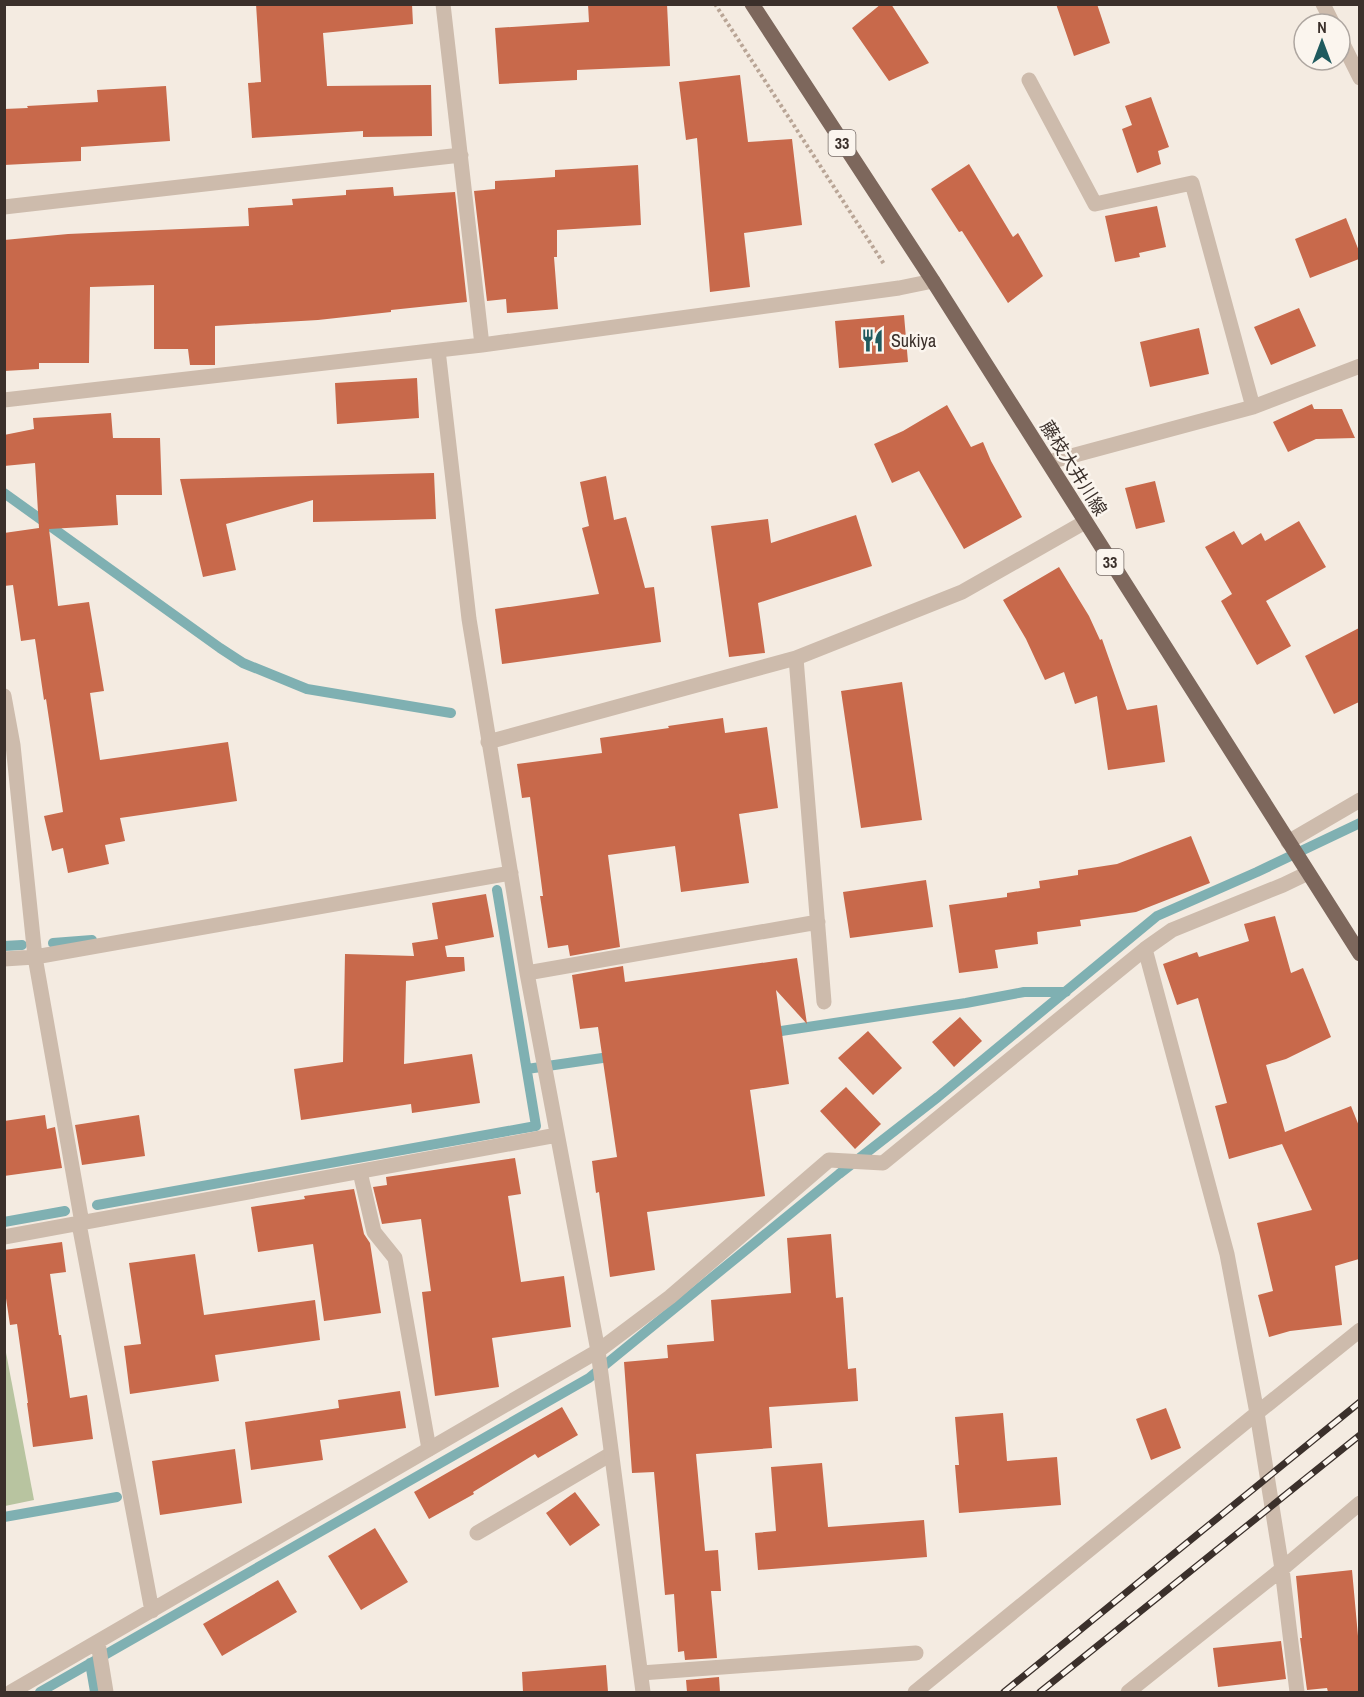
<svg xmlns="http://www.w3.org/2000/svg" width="1364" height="1697" viewBox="0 0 1364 1697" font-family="'Archivo Narrow','Noto Sans JP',sans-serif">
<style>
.green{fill:#b8c4a0}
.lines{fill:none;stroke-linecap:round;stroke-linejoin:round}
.stream{stroke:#7fb0b2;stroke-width:10}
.building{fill:#c8694b}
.path{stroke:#b9a596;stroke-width:4;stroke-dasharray:3 3;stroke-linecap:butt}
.service{stroke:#cdbbac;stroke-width:15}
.minor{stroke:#cdbbac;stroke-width:15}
.primary{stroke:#7d675c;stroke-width:15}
.rail-casing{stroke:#3b302b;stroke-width:7}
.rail{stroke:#fbf5ee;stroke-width:4.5;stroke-dasharray:14;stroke-linecap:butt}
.labels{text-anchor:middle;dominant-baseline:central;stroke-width:5;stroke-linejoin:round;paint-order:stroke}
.shield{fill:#fbf5ee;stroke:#756b66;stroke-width:1.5}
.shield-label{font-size:16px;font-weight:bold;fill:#3b302b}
.poi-label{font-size:18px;fill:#3b302b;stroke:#fbf5ee;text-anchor:start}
.street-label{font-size:18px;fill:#3b302b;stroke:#fbf5ee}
</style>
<rect width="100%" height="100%" fill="#f4ebe1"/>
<path class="green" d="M4,1342l30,158 -29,6h-1z"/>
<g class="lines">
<path class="stream" d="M4,493l216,155 23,15 64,26 144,24
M53,943l39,-3
M4,946l18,-1
M768,1033l198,-30 58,-11h42
M527,1069l89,-13
M97,1205l439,-79 -39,-236
M4,1222l61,-11
M4,1517l113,-20
M90,1663l5,29
M40,1692l549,-314 250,-204 99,-77 219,-181 100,-44 103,-49"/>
</g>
<path class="building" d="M256,4h156l1,20 -90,9 4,53 104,-1 1,51 -69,1v-6l-111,7 -4,-55 13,-1z
M588,4h79l3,62 -93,4v10l-78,4 -4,-56 94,-6z
M881,4h10l38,59 -40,18 -37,-53z
M1056,4h41l13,39 -36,13z
M740,75l8,67 44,-3 10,86 -58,8 6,54 -40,5 -13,-154 -11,2 -7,-58z
M166,86l4,55 -89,6v14l-77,4v-56l24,-1 -1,-2 71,-4 -1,-12z
M1151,97l18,50 -11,4 3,13 -24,9 -15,-44 10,-4 -7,-19z
M969,164l44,73 5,-4 25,43 -35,27 -46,-72 -3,1 -28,-43z
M638,165l3,60 -84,5v27h-3l4,52 -51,4 -1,-14 -19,2 -13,-110 21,-2v-8l60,-4v-7z
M393,187l1,9 61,-4 12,110 -76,8v2l-73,8 -103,6v39h-25l-2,-16h-34v-64l-64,2 -1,76h-50v6l-35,2v-131l64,-6 181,-8 -1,-18 45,-3 -1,-6 54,-4v-5z
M1157,206l9,41 -27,6 1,4 -25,5 -10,-46z
M1346,218l13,33v8l-49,19 -15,-39z
M1299,308l17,38 -45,19 -17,-38z
M904,315l4,47 -69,6 -4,-47z
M1199,328l10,46 -59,13 -10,-45z
M417,378l2,40 -82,6 -2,-41z
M1312,404l2,5h28l13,29 -39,1 -28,13 -15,-30z
M947,405l24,42 12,-5 8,19 31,56 -58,32 -45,-78 -27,12 -18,-39 29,-13z
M111,413l2,25h47l2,57h-46l2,30 -69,4 9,77 31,-4 15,89 -14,2 10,67 128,-18 9,59 -117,17 5,23 -20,4 4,19 -41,9 -5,-25 -11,3 -8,-35 19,-4 -17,-113 -2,1 -9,-61 -14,2 -8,-56 -9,1v-53l35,-5 -4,-65 -31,3v-31l30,-6 -1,-11z
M434,473l2,46 -123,3v-22l-87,24 10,46 -33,7 -23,-98z
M606,476l8,44 12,-3 19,71 9,-1 7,55 -159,22 -7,-55 104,-15 -17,-66 7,-2 -9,-44z
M1155,481l10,41 -29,7 -11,-41z
M856,515l16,51 -114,37 7,50 -36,4 -18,-131 57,-7 3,24z
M1299,521l27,46 -60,34 25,45 -34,19 -36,-64 11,-7 -27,-47 29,-16 8,14 19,-12 4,8z
M1059,567l30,49 11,24 2,-1 25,71 30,-5 8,57 -57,8 -11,-74 -22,8 -11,-32 -19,8 -19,-41 -23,-39z
M1359,628v74l-25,12 -29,-58z
M902,682l20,138 -61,8 -20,-137z
M723,718l2,15 42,-6 11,81 -39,6 10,69 -68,9 -6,-46 -67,9 12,92 -50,9 -2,-11 -20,3 -8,-52h3l-13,-99 -8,1 -5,-34 85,-11 -2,-15 69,-10 -1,-2z
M1191,836l19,47 -74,29 -56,8 1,6 -44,6 1,12 -43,6 3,18 -39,5 -10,-68 58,-8v-4l33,-5 -1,-7 39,-6v-5l39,-6z
M926,880l7,47 -83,11 -7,-46z
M486,894l8,43 -49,9 2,11h17l1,14 -59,10 -2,83 68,-10 8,49 -68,10 -1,-9 -110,16 -7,-51 49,-7 2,-108 69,2 -2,-13 26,-4 -6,-36z
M1275,916l16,57 12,-5 28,69 -45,22 -20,6 19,67 66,-26 8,20v133l-24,7 7,59 -52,6 -21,6 -11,-42 15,-4 -16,-68 55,-13 -30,-66 -53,15 -14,-53 12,-3 -29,-105 -21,7 -14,-41 34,-12 2,5 50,-16 -5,-17z
M797,958l10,66 -31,-34 13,94 -39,6 15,106 -118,16 8,58 -45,7 -11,-85 -3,1 -4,-32 25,-4 -19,-130 -18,2 -8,-54 51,-9 2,16z
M960,1017l22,24 -28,26 -22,-25z
M868,1031l34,37 -29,27 -35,-37z
M846,1087l35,37 -26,25 -35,-38z
M45,1115l2,14 8,-2 7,41 -58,8v-55z
M139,1115l6,41 -63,9 -7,-40z
M515,1158l6,36 -13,2 13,86 43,-6 7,51 -79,11 7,49 -64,9 -13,-104 9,-1 -10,-72 -39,5 -9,-37 14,-2 -1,-8z
M354,1189l10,45 6,9 11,70 -57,8 -11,-77 -55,8 -7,-45 54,-8 -1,-3z
M831,1234l5,64 7,-1 5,72 8,-1 2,33 -89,6 3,41 -76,6 9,97 13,-1 3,41h-10l6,67 -32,2 -1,-9 -6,1 -4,-58 -9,1 -11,-123 -22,1 -8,-111 44,-4 -1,-13 47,-4 -3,-41 80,-7 -4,-55z
M62,1242l4,30 -16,2 9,61h2l9,63 17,-3 6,44 -60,8 -6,-44h1l-11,-79 -7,1 -6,-40v-35z
M195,1254l9,61 111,-15 5,40 -105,15 4,26 -89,13 -6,-48 17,-2 -12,-81z
M400,1391l6,37 -86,12 3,20 -72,10 -6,-48 94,-14 -1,-8z
M562,1407l16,28 -40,23 -3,-4 -62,38 1,2 -45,25 -15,-27z
M1166,1408l15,40 -30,12 -15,-41z
M1003,1413l4,48 50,-4 4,48 -102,8 -4,-48h4l-4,-48z
M235,1449l7,54 -82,12 -8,-54z
M822,1463l6,64 96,-7 3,37 -169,13 -3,-37 21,-2 -5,-64z
M575,1492l25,33 -30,21 -24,-33z
M375,1528l33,54 -47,28 -33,-54z
M1352,1570l7,77v45h-31l-1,-4 -20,2 -7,-52h2l-6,-62z
M278,1580l19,32 -75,44 -19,-32z
M1281,1641l5,38 -68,8 -5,-39z
M606,1665l2,27h-85l-1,-20z
M719,1677l1,15h-33l-1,-12z"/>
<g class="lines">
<path class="path" d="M715,4l169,260"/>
<path class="service" d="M360,1172l14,60 21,26 34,191
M477,1533l134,-79
M641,1673l275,-20"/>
<path class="minor" d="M443,4l39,341
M1323,4l10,20
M1340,38l20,40
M1029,80l66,124 97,-21 61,224
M4,207l457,-52
M438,350l31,269 58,354 71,378 45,341
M4,400l478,-55 417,-57 34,-7
M1049,462l204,-55 107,-41
M796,658l28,344
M4,696l9,49 22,212 47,266 -2,6 72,382
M488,742l308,-84 166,-66 123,-70
M1288,842l72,-42
M4,959l31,-2 476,-84
M527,973l291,-51
M4,1237l553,-102
M98,1643l8,49
M11,1692l587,-341 72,-54 159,-137 54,3 262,-214 27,-19 111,-45 25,-12
M915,1692l342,-279 -30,-159 -82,-305
M1128,1692l154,-123 78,-66
M1297,1692l-15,-123 -25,-156 103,-83"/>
<path class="primary" d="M752,4l181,277 427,673"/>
<defs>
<path id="rail" d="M1004,1692l356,-290
M1040,1692l320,-257"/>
</defs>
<use href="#rail" class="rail-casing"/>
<use href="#rail" class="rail"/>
</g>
<defs>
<symbol id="restaurant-bare" viewBox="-9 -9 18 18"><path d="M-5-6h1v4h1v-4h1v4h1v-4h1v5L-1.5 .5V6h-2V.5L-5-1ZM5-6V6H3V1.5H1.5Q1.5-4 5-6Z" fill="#1f5a5e" stroke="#fbf5ee" stroke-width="2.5" paint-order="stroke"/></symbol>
</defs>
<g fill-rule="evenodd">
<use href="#restaurant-bare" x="856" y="324" width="33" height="33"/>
</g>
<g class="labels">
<g class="shield">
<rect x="828.5" y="130" width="27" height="26" rx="4.5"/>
<rect x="1096.5" y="549" width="27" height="26" rx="4.5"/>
</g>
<g class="shield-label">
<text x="842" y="143">33</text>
<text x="1110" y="562">33</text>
</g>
<g class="poi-label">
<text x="891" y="340">Sukiya</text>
</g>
<g class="street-label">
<text transform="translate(1074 468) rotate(58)">藤枝大井川線</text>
</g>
</g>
<rect width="1364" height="1697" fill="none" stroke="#3b302b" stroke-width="12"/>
<g transform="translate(1322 42)"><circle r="28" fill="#fbf5ee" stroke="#aea6a0" stroke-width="1.5"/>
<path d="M0-4.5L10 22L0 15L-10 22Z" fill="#1f5a5e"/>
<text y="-9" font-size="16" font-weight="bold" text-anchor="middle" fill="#3b302b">N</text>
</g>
</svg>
